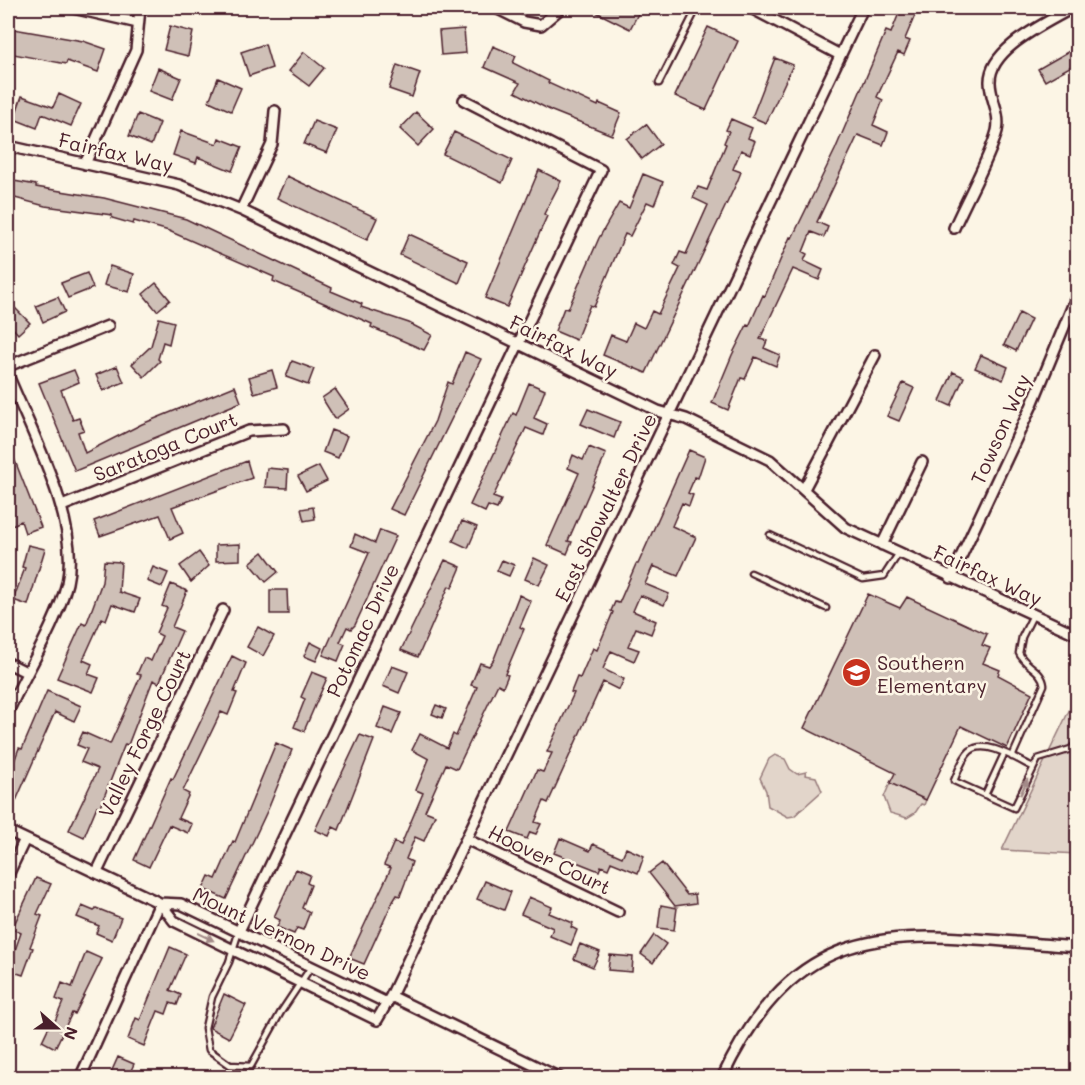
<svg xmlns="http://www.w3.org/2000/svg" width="1085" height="1085" viewBox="0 0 1085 1085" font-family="Mali,sans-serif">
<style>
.green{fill:#e2d5ca;stroke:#967a7a;stroke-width:1.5}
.building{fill:#cfc0b7;stroke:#4a1f2b;stroke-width:1.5}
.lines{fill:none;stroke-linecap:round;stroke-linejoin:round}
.lane-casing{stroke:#4a1f2b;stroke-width:9}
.street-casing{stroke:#4a1f2b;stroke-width:14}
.lane{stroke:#fcf5e5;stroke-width:4.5}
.street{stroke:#fcf5e5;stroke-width:9}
.oneway{fill:#a38a88}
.labels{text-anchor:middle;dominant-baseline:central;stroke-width:5;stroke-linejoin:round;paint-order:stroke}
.street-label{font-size:20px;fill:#4a1f2b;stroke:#fcf5e5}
.poi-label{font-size:20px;fill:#4a1f2b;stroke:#fcf5e5;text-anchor:start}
</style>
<rect width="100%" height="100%" fill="#fcf5e5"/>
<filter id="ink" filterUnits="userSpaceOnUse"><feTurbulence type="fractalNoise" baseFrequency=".0167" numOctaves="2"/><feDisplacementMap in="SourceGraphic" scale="12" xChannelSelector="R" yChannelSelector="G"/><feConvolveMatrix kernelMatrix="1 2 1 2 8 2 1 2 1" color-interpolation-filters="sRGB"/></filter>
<g filter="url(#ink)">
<path class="green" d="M1077,694v160l-75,-4z
M775,755l10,4 5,10 7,5 9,-2 -1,3 11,2 6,14 -28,25 -6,1 -20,-11 -2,-15 -6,-13 9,-19z
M890,783l36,17 -2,5 -3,-1 -6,9 -8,5 -17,-5 -6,-16z"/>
<path class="building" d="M588,8h53l-11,21z
M901,8h17l-13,31 5,2 -6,14 -6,-3 -21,45 6,3 -10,25 15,7 -5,13 -25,-10 -41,87 11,5 -4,10 -13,-5 -8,20 4,2 -3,7 19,9 -4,10 -26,-11 -33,70 7,2 -3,7 16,7 -4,11 -21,-9 -10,22 -4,-1 -13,32 -16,-7 20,-48 15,-30 2,1 14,-31 2,1 25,-59 2,1 43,-88 51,-119 5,2z
M170,26l23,6 -5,24 -24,-6z
M708,27l30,14 -32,69 -31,-14z
M8,28l75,13 23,8 -8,23 -31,-11 -1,3 -58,-11z
M464,29l2,24 -25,2 -2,-24z
M265,44l7,24 -23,8 -8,-24z
M493,46l23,10 -3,7 36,18 -1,2 50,23 1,-3 22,10 -9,22 -60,-24 -37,-19 5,-9 -36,-16z
M1073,49l4,14 -32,18 -7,-12z
M304,52l20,16 -15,18 -20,-15z
M775,58l18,7 -27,58 -14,-6z
M397,65l23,8 -8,24 -23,-8z
M158,68l23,10 -9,22 -23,-9z
M218,78l23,10 -10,23 -22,-10z
M59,94l22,10 -10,22 -29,-12 -5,14 -23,-9 8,-23 31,11z
M416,112l18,17 -16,17 -18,-17z
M138,114l22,9 -9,22 -22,-9z
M731,119l21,9 -4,10 7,3 -5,13 -9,-4 -8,19 8,3 -4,10 -91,191 -43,-18 8,-20 15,6 8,-18 10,5 8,-17 6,3 22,-46 -6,-3 6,-13 6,2 22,-49 -15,-7 5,-11 9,3 19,-46 -2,-1 5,-12 -3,-1z
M314,121l23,9 -10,23 -23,-9z
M646,124l15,20 -19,15 -15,-20z
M181,131l36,13 2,-6 23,9 -10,24 -34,-14 -2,6 -23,-8z
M454,132l58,28 -10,23 -59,-29z
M539,170l22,11 -17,33 3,2 -40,91 -22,-9z
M643,174l20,8 -9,23 -7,-3 -17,34 -5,-2 -31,73 -4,-2 -14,35 -21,-9 9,-23 4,1 31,-71 20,-35 10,5z
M287,176l90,42 -10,22 -90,-42z
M14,181l22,4v2l68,11 82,21 146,69 -1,3 31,13 -1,3 48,16 23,12 -8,15 -53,-23 1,-3 -99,-43 1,-4 -105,-46 -35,-10 -1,3 -21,-6v-3l-67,-9 -34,-9z
M409,234l59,27 -9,22 -59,-28z
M110,266l24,8 -5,18 -25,-7z
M87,273l6,15 -25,10 -7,-15z
M156,283l14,17 -13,11 -14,-17z
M58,297l7,15 -22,10 -7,-16z
M13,306l17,17 -12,11 -10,-11v-11z
M1019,313l12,6 -15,32 -12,-6z
M159,318l15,4 -5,22 -6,-2 -5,17 2,2 -16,16 -12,-13 19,-18z
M465,352l16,7 -77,156 -14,-6 45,-88 13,-39 4,2z
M981,355l27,12 -5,13 -28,-12z
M292,361l22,8 -6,16 -22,-8z
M117,366l7,16 -21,9 -7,-16z
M74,370l5,12 -18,8 12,30 6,-2 5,12 -6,2 7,21 57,-29 93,-38 6,16 -166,69 -36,-88z
M272,370l5,17 -23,6 -5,-16z
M953,372l11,5 -13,29 -11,-5z
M529,383l16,7 -11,28 13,6 -4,11 -17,-7 -33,69 8,3 -4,9 -9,-3 -3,6 -15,-7 43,-92 3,2z
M903,383l11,5 -15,33 -12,-5z
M335,389l14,20 -14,10 -13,-21z
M588,409l32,13 -6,16 -33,-14z
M331,430l16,6 -9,22 -15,-6z
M8,443l33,84 -16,6 -4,-12 -13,6z
M589,447l17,7 -38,87 4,1 -5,12 -20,-9 32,-72 -11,-5 5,-13 10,5z
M689,450l16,7 -7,21 -3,-1 -7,16 5,2 -4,11 -7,-3 -10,23 24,11 -18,39 -25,-10 -8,18 24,10 -5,11 -24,-10 -7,16 23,10 -5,13 -15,-6 -8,18 11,4 -5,11 -23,-10 -8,18 21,10 -5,11 -16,-8 -55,121 -4,-2 -9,21 6,2 -5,10 -6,-2 -3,7 -18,-7 28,-62 6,2 9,-19 -5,-1 27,-59 -3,-1 6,-15 3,1 13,-30 4,2 16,-38 -2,-1 4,-9 4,1 17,-39h2z
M247,461l5,17 -80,29 11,26 -13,6 -10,-24 -60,21 -6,-15z
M319,466l8,15 -21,10 -8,-15z
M267,468l21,2 -1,18 -22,-1z
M313,507l2,12 -11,2 -3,-12z
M462,521l15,6 -9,21 -15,-7z
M380,530l16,6 -41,89 -4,4 -4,-2 -7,15 5,2 -7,17 -15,-6 46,-102 -18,-7 4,-12 20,9z
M240,544v16l-24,1v-16z
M28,545l17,4 -17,56 -15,-5 12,-32 -3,-1z
M199,552l10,14 -18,16 -11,-16z
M263,552l15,20 -12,10 -16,-19z
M534,558l15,7 -10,20 -14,-6z
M445,560l16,7 -9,21 -3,-2 -31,71 -17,-7z
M502,560l12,5 -5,11 -12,-5z
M104,561l17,1 -2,30 21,7 -5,13 -23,-8 -6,16 -4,-2 -19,42 9,4 -4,10 11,4 -6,14 -36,-14 25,-55 4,2 16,-43z
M153,567l15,6 -6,14 -15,-6z
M171,584l16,7 -15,36 10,4 -23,52 -6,-3 -25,65 -3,-1 -25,63 -3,-1 -13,31 -15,-7 29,-61 -17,-7 6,-13 -10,-4 6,-13 27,12 31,-69 -4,-1 7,-16 7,3 11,-25 -6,-3 11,-25 -5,-2z
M270,590h17l1,24h-18z
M868,594l32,14 7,-11 80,37 -5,11 8,3 -7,15 17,7 -2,5 34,18 -25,55 -46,-22 -35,74 -36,-17 5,-10 -91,-45z
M519,595l12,6 -11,26 4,2 -19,45 3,1 -5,12 -5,-3 -41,85 -11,-5 -21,47 10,4 -11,26 -9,-4 -9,22 6,3 -7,21 -5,13 -3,-1 -5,8 -28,61 -15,-6 42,-90 -7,-3 10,-23 7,3 22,-52 -7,-3 13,-31 -17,-9 8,-16 27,14 6,-14 3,2 21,-49 -6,-2 9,-22 9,3 5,-7z
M258,627l16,9 -11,20 -16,-9z
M310,642l12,6 -6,13 -12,-5z
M232,656l14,7 -12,29 3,1 -9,22 -7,-3 -38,79 6,3 -11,24 14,6 -4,9 -19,-8 -20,42 -15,-7 37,-82 2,1z
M392,666l16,6 -9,21 -16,-7z
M312,672l15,6 -23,53 -10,-4 11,-28 -4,-2z
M47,691l34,15 -7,15 -19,-9 -40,91 -7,-3v-22l11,-30 3,1z
M436,705l10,4 -4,9 -10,-4z
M385,707l16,6 -9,21 -15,-6z
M360,735l14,5 -35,90 -6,-3 -4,9 -14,-6z
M276,743l16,7 -23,57 -43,92 -23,-10 6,-13 7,3 17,-38 2,1z
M560,838l30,13 3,-7 29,13 4,-9 18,8 -6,17 -27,-11 -3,7 -7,-3 -2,5 -45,-18z
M662,863l25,32 8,-1 1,9 -21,3 -26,-33z
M296,869l14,6 -3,8 4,2 -9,23 8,4 -7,18 -6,-2 -3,6 -17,-7 3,-7 -6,-3z
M36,878l15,6 -14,30 5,2 -12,31 3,1 -10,27 -15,-5 13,-37 -9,-4z
M485,881l26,11 -7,18 -27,-11z
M529,897l23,10 -3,6 24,10 -2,4 6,3 -6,15 -21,-9 3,-8 -32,-14z
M661,905l16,3 -3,22 -16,-2z
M82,906l12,5 2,-3 25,10 -9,22 -16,-7 3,-7 -22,-9z
M654,935l12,9 -13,19 -12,-9z
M580,944l20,8 -7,15 -19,-8z
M170,947l16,7 -16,36 11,5 -4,10 -7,-2 -4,11 -8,-3 -14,35 -16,-7 8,-21 4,2z
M86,952l16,7 -27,55 -3,-1 -17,35 -13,-7 10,-21 3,1 8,-19 -7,-3 6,-16 10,4z
M610,955l23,2 -1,15 -24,-2z
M224,994l22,11 -17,33 -19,-10z
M118,1057l16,7 -6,13h-19z"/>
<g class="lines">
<defs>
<path id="lane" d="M514,17l5,-9
M659,83l38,-75
M770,535l93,44 21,-3 15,-23
M751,573l75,35
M1012,757l32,-72c-2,-16 -19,-18 -25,-32l3,-16 11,-22
M1033,767c-15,-7 -48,-29 -63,-16 -8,7 -12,21 -16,30l60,27 24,-49 33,-10 7,-7
M985,795l19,-41
M239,931l-10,31 -17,35 -7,31 4,22 21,15 21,1 30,-54 30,-45"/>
<path id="street" d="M73,8l65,15
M496,8l28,14 17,3 20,-17
M751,8l89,47
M8,146l171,39 62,25 417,201 28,8 84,41 76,68 232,107
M85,164l51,-114 4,-42
M241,210l31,-66 3,-33
M954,228c12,-28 36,-70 43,-97 4,-18 -7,-32 -7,-49 -1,-34 57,-59 82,-74
M8,366l100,-40
M8,375c23,57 73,146 59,208 -10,40 -41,89 -59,129
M804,489l71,-134
M62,506l187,-75 35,-2
M882,545l40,-83
M951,578l80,-171 47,-114
M8,663l18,9
M8,831l152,72 21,1 206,99
M466,839l152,73
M97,872l126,-262
M8,875l17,-36
M160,903l14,18 203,99 14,-24 472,-988
M239,931l362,-761 -137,-70
M391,996l169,82
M80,1078l80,-175
M722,1078c83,-176 192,-142 356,-131"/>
</defs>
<use href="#lane" class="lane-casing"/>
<use href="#street" class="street-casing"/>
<use href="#lane" class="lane"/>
<use href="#street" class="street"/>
</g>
<defs><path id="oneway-solid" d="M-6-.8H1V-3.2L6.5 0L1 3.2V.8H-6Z" transform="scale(1.5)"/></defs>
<g class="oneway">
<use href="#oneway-solid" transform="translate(1024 787) rotate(-65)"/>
<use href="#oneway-solid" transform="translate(206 937) rotate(26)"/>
</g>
</g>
<defs>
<symbol id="school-disc" viewBox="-11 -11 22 22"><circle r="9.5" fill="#c8321e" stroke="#fcf5e5"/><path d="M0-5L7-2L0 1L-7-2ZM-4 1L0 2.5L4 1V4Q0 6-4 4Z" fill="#fff"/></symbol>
</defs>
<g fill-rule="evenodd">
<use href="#school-disc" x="840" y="656" width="33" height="33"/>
</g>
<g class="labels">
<g class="street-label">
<text transform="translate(116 152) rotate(13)">Fairfax Way</text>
<text transform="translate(564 346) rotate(26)">Fairfax Way</text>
<text transform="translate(1000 429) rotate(-66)">Towson Way</text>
<text transform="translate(165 446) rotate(-22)">Saratoga Court</text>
<text transform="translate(605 507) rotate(-64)">East Showalter Drive</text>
<text transform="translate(988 575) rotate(25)">Fairfax Way</text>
<text transform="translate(362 630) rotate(-65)">Potomac Drive</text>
<text transform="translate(144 733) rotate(-64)">Valley Forge Court</text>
<text transform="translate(550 859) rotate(26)">Hoover Court</text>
<text transform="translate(282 933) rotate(25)">Mount Vernon Drive</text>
</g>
<g class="poi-label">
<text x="877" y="662">Southern<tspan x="877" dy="23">Elementary</tspan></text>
</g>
</g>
<rect width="1085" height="1085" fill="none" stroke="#fcf5e5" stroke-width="30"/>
<rect x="15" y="15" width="1055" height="1055" fill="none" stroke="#4a1f2b" stroke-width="2" filter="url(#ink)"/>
<g transform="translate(57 1028) rotate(111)" stroke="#fcf5e5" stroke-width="4.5" paint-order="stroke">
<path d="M0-4.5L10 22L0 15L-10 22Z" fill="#4a1f2b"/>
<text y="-9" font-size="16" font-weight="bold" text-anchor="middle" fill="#4a1f2b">N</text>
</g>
</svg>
